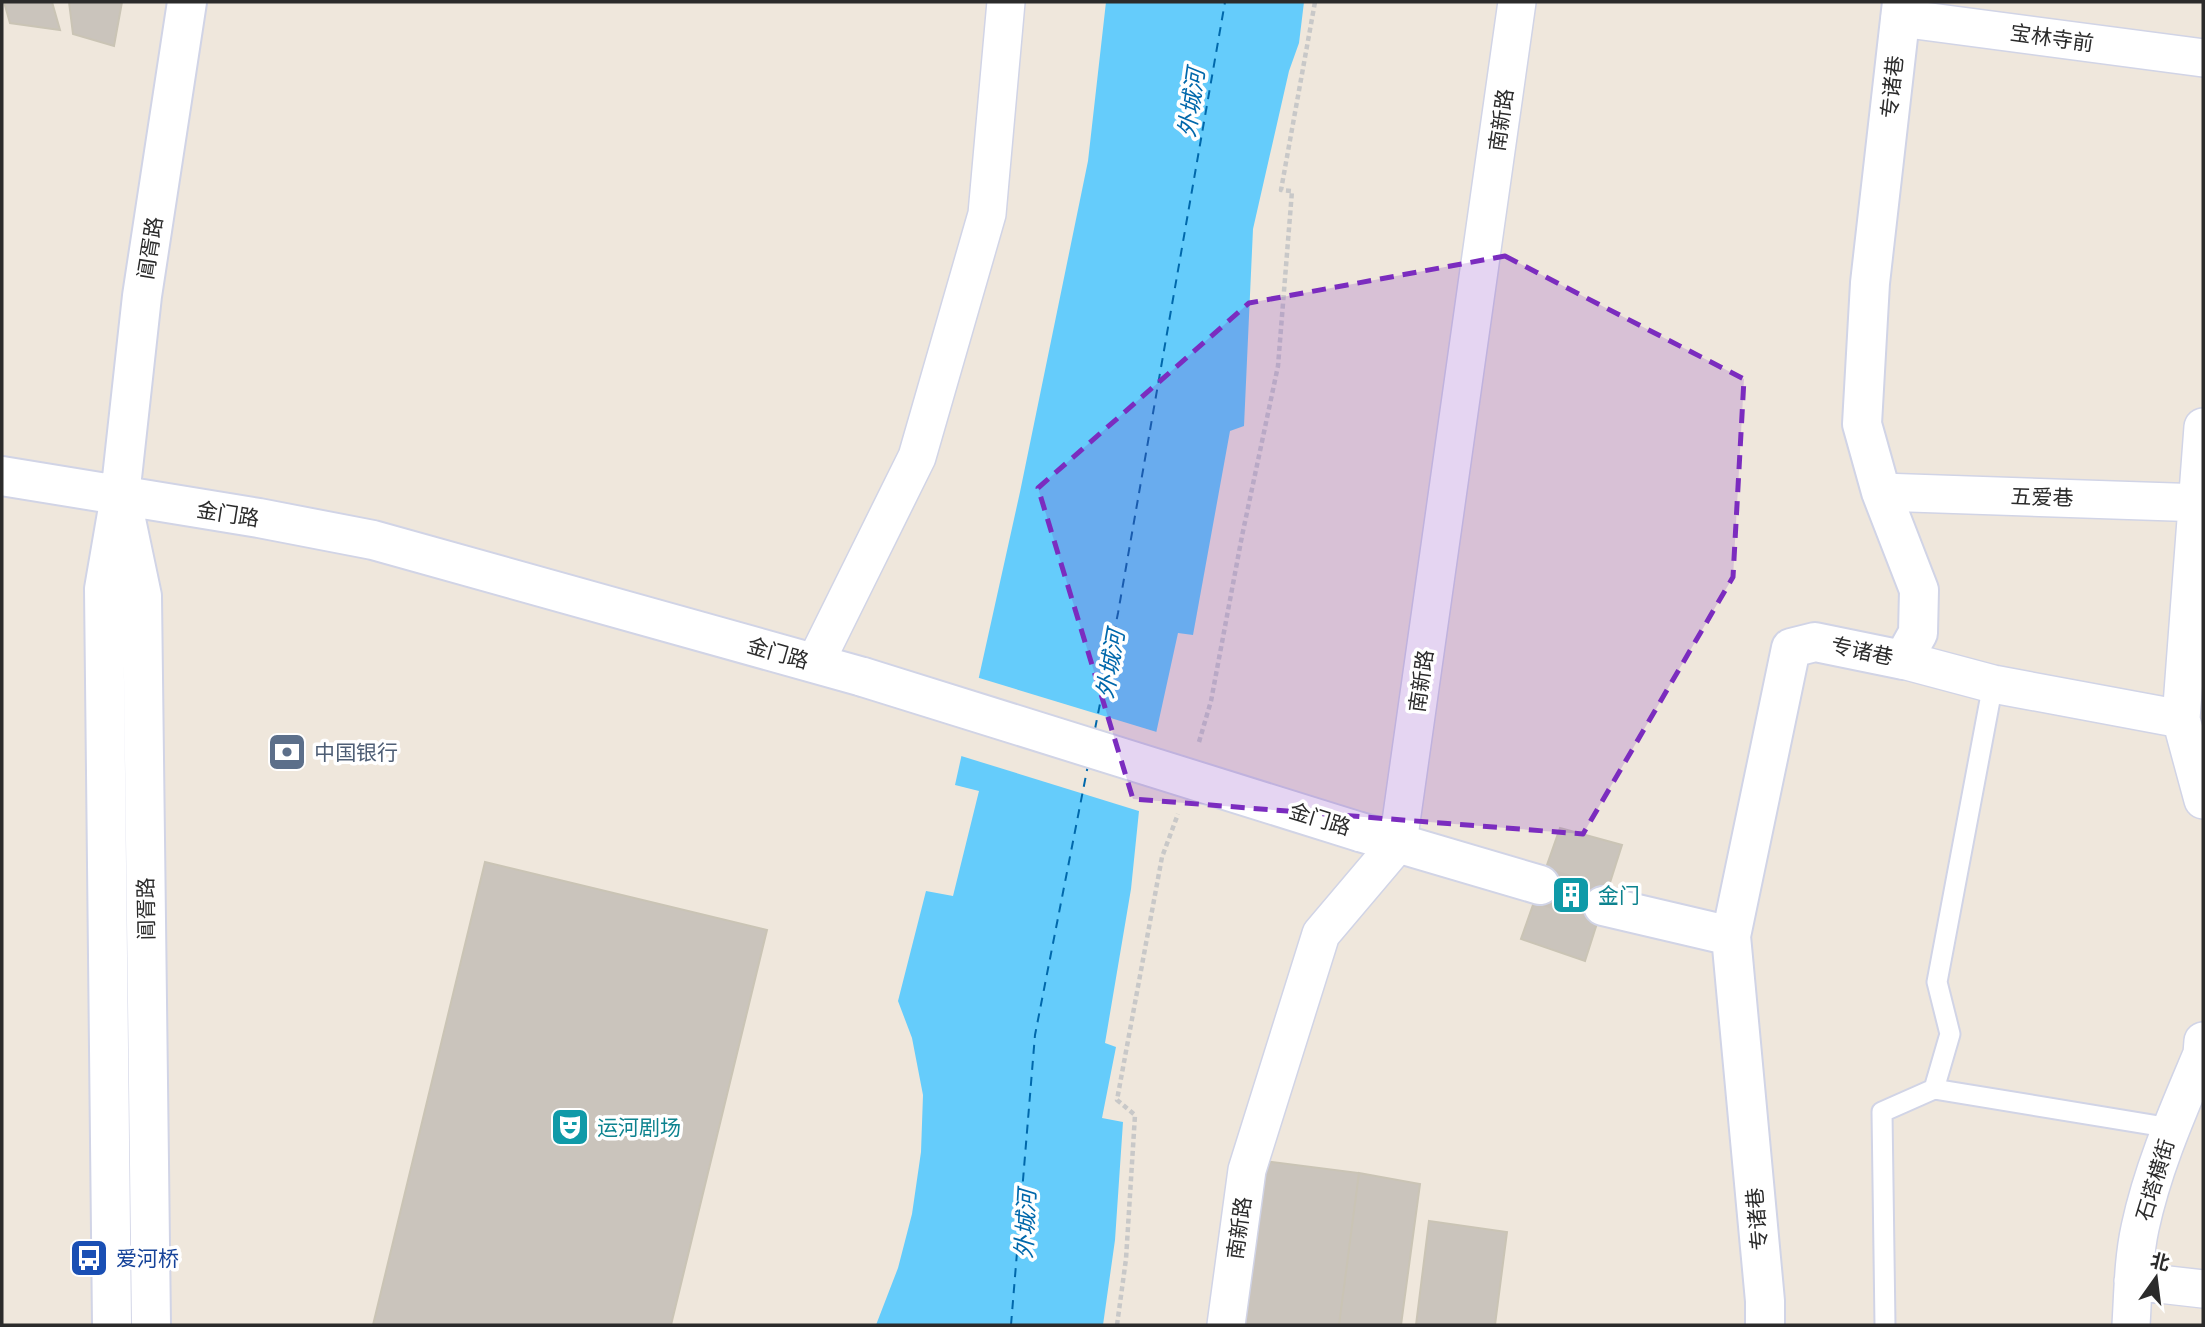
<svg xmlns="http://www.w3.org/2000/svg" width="2205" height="1327" viewBox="0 0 2205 1327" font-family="Raleway,'Noto Sans SC',sans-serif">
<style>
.water{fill:#65ccfb}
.pier{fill:#efe7dc}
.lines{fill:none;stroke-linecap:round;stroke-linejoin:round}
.ferry{stroke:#0068ab;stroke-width:2;stroke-dasharray:9 7;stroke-linecap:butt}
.building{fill:#cac4bc;stroke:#cac4b5;stroke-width:2}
.tertiary-tunnel{stroke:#c8c1b9;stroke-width:38;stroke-dasharray:38 19;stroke-linecap:butt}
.service-casing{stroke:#d1d4e6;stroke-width:23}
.minor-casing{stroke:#d1d4e6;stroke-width:40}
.tertiary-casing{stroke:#d1d4e6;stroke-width:42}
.path{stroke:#c8c8c8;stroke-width:4.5;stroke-dasharray:5 3.5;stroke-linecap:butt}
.service{stroke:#fff;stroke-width:19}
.minor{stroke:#fff;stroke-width:37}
.tertiary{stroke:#fff;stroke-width:38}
.tertiary-bridge-casing{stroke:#d1d4e6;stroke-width:42;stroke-linecap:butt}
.tertiary-bridge{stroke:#fff;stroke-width:38}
.marked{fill:#7b2cbf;fill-opacity:0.2;stroke:#7b2cbf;stroke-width:5;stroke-dasharray:14 9;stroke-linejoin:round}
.labels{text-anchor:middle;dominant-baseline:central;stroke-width:7;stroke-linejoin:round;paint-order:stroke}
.street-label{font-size:21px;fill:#2b2b2b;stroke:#fff}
.service-label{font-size:21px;fill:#4e5e75;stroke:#fff;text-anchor:start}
.culture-label{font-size:21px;fill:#0d838f;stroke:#fff;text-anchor:start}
.transit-label{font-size:21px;fill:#164399;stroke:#fff;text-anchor:start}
.water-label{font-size:23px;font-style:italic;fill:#0068ab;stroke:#fff}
</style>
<rect width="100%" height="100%" fill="#efe7dc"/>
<path class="water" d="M1106,2h198l-5,41 -10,28 -36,158 -9,197 -14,5 -37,204 -15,-2 -39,178 -8,78 -26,154 11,4 -14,71 21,4 -8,118 -12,85h-227l22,-57 14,-54 9,-62 2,-57 -11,-57 -14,-37 28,-110 27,5 26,-105 -24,-6 65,-293 68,-331z"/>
<path class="pier" d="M976,677l184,56 -18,79 -184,-57z"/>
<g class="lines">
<path class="ferry" d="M1095,729l23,-116 107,-611
M1011,1325l24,-290 53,-270"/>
</g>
<path class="building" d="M4,2h48l8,28 -50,-7z
M69,2h53l-8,44 -41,-12z
M1560,828l62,17 -37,116 -64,-22z
M485,862l282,68 -96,395h-298z
M1257,1160l102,13 -20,152h-103z
M1359,1173l61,11 -19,141h-62z
M1429,1221l78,11 -12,93h-79z"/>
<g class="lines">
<path class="tertiary-tunnel" d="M1540,885l63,21"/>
<defs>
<path id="service" d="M1934,1089l16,-55 -13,-52 56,-298
M1885,1325l-3,-213 52,-23 237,39"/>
<path id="minor" d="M1900,18l303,40
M2203,427l-22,292 22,81
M1881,492l322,11
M1903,660l90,24 188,35
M815,663l102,-206 70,-243 19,-212
M2133,1281l70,8
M1226,1325l21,-155 74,-236 77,-91 119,-841
M2131,1325c2,-32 2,-65 9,-97 13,-61 38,-117 62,-174l1,-13"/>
<path id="tertiary" d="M2,476l257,42 114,22 490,137
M125,515l17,81 9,729
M1360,832l180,53
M1603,906l128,30
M112,1325l-8,-736 16,-93 22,-200 45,-294
M1765,1325v-24l-34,-365 60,-288 24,-6 88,18 15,-27 1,-43 -38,-98 -19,-68 8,-141 32,-281"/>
</defs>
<use href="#service" class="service-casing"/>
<use href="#minor" class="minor-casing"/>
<use href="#tertiary" class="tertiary-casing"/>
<path class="path" d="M1199,742l12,-41 31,-165 36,-170 14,-175 -11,-1 34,-188
M1117,1325l9,-66 9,-144 -18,-15 45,-243 16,-43"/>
<use href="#service" class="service"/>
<use href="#minor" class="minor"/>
<use href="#tertiary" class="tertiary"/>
<defs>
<path id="tertiary-bridge" d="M863,677l497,155"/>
</defs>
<use href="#tertiary-bridge" class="tertiary-bridge-casing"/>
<use href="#tertiary-bridge" class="tertiary-bridge"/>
</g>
<path class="marked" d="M1505,256l239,123 -11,198 -150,257 -450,-35 -95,-311 211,-185z"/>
<defs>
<symbol id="bank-square" viewBox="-11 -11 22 22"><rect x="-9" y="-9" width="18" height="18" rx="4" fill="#5c6f8a" stroke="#fff"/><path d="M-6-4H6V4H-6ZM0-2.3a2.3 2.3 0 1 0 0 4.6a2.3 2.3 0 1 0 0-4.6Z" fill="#fff"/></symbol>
<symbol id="building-square" viewBox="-11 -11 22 22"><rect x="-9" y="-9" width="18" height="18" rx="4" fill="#0f9aa8" stroke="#fff"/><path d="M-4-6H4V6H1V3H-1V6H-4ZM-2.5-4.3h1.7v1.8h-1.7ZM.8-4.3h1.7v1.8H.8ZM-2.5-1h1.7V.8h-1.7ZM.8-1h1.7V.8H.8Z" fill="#fff"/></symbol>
<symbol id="theatre-square" viewBox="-11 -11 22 22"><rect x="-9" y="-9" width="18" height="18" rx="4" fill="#0f9aa8" stroke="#fff"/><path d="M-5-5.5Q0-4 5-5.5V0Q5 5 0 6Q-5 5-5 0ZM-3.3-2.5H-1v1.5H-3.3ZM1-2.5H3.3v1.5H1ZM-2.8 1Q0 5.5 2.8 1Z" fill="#fff"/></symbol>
<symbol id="bus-square" viewBox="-11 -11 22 22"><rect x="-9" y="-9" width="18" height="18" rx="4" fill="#1a4fb4" stroke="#fff"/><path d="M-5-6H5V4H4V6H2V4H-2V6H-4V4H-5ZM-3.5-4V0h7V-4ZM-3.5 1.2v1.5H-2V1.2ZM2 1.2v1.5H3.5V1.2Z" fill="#fff"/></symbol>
</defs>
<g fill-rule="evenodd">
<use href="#bank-square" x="265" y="730" width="44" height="44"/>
<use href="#building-square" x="1549" y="873" width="44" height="44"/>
<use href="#theatre-square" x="548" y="1105" width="44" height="44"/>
<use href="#bus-square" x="67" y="1236" width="44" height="44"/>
</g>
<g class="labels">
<g class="street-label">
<text transform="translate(2052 38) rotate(8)">宝林寺前</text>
<text transform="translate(1892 87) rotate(-84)">专诸巷</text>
<text transform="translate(1501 120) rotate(-82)">南新路</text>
<text transform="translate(150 248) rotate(-81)">阊胥路</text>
<text transform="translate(2042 497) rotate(2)">五爱巷</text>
<text transform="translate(228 514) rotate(9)">金门路</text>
<text transform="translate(1862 651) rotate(12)">专诸巷</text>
<text transform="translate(778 653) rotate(16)">金门路</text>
<text transform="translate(1421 681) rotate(-82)">南新路</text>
<text transform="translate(1320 819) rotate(17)">金门路</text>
<text transform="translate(146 909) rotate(-91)">阊胥路</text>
<text transform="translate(2155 1180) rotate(-73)">石塔横街</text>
<text transform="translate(1757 1219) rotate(-95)">专诸巷</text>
<text transform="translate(1239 1228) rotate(-82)">南新路</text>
</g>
<g class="service-label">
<text x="314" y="752">中国银行</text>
</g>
<g class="culture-label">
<text x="1598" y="895">金门</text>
<text x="597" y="1127">运河剧场</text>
</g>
<g class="transit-label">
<text x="116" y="1258">爱河桥</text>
</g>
<g class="water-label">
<text transform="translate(1191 103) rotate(-82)">外城河</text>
<text transform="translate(1110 664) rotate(-80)">外城河</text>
<text transform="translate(1025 1224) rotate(-87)">外城河</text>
</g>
</g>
<rect width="2205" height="1327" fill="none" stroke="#2b2b2b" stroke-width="7"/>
<g transform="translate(2156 1278) rotate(14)" stroke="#ffffff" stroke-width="5" paint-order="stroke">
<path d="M0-5L12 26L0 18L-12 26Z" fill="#2b2b2b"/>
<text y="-10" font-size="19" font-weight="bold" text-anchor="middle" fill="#2b2b2b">北</text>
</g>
</svg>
